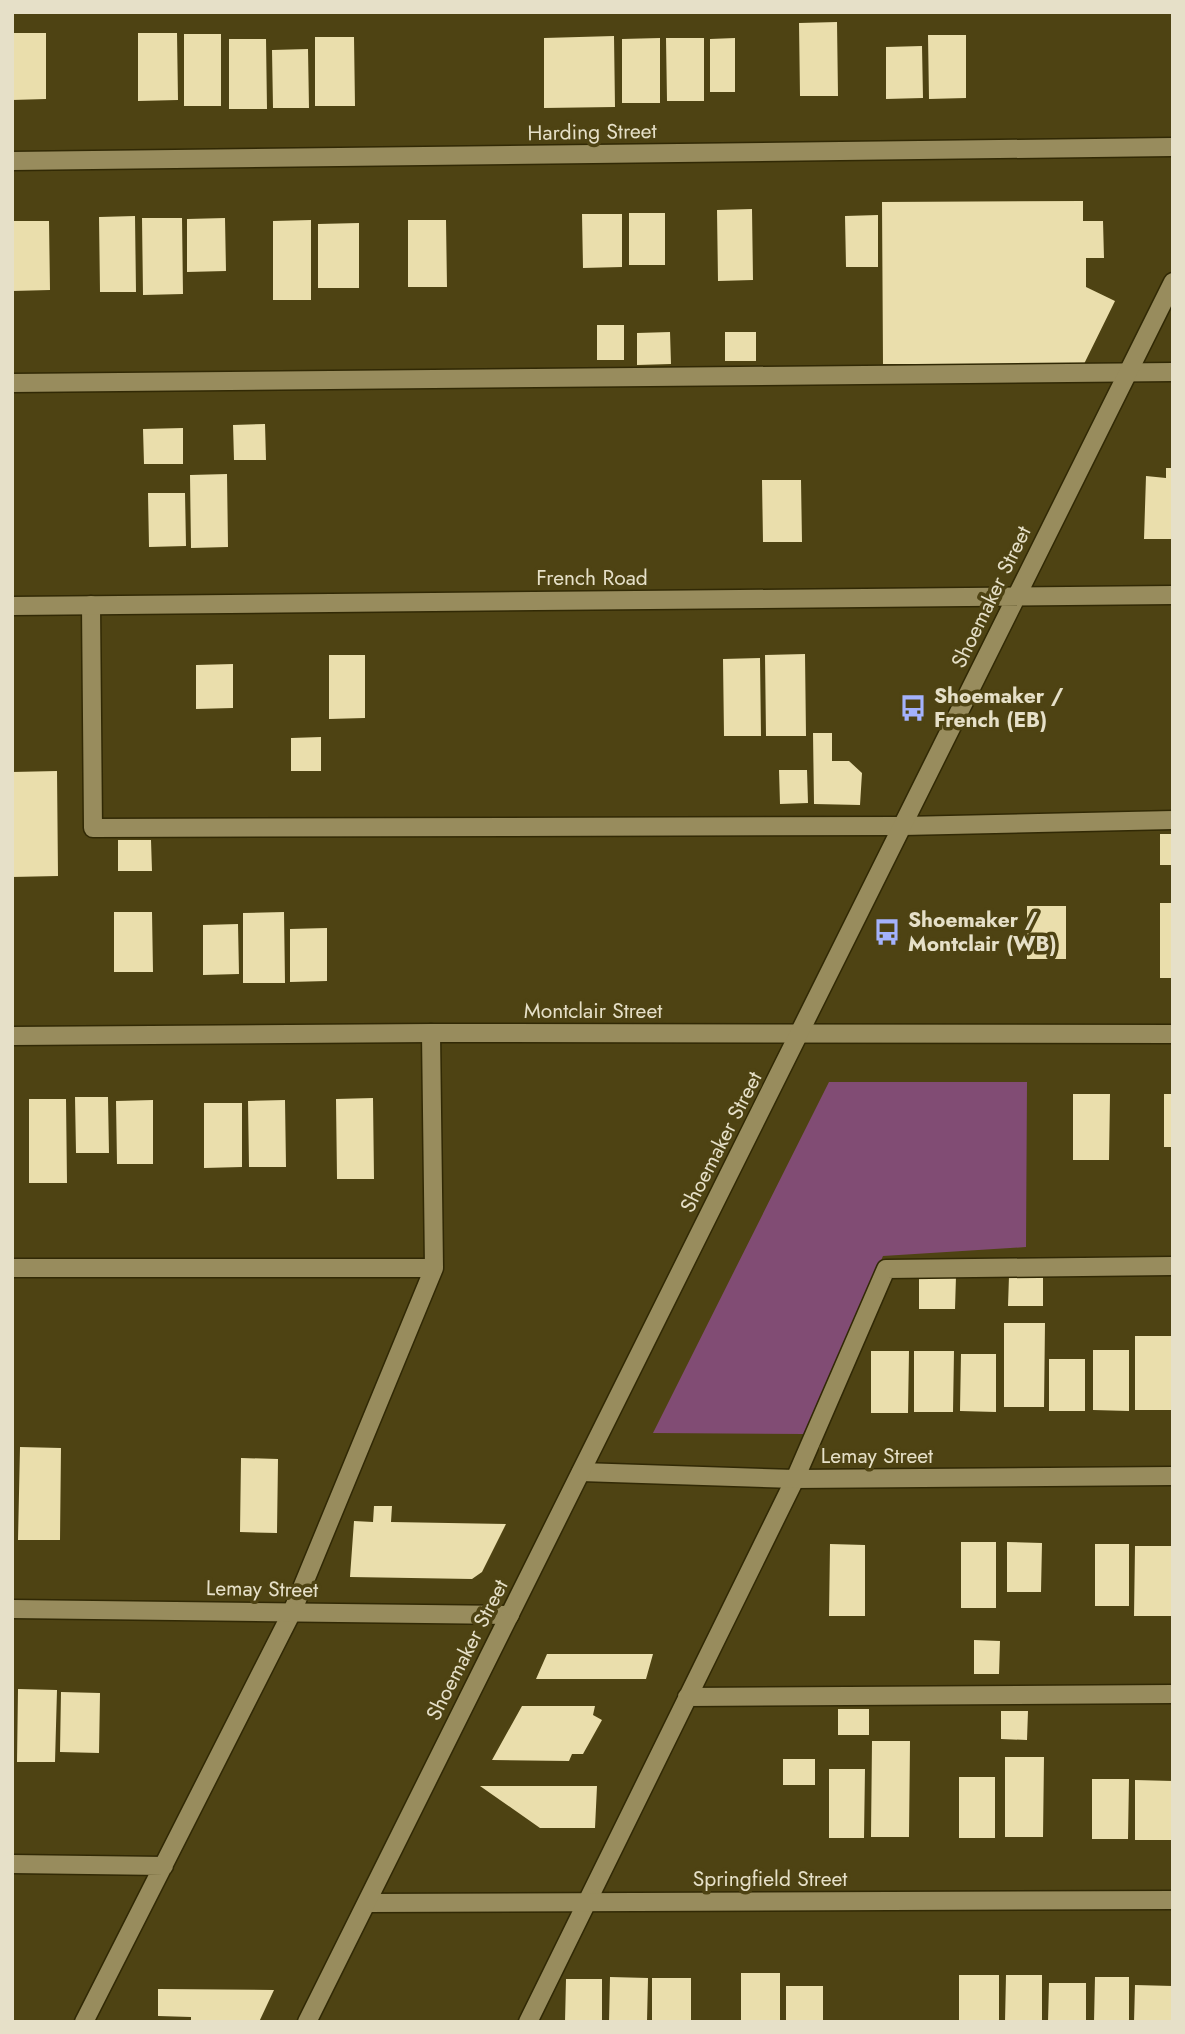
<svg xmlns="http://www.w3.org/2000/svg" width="1185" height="2034" viewBox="0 0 1185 2034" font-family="Jost,sans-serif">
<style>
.green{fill:#814c74}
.building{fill:#eadeac}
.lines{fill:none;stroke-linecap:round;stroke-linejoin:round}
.lane-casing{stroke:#312905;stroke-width:21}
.street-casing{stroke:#312905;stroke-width:21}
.secondary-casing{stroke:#312905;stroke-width:21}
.lane{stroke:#988c5d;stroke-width:18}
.street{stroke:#988c5d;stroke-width:18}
.secondary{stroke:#988c5d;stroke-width:18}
.labels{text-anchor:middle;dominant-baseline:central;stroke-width:7;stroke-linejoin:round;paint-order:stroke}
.street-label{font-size:21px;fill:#e6e0c8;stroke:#4e4313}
.poi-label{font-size:21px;font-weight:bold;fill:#e6e0c8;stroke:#4e4313;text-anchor:start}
</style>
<rect width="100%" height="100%" fill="#4e4313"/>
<path class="green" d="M829,1082h198l-1,165 -143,9 -79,178 -151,-1z"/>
<path class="building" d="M837,22l1,74h-38l-1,-73z
M12,33h34v66l-34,1z
M138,33h39l1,67 -40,1z
M184,34h37v72h-37z
M928,35h38v63l-37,1z
M614,36l1,71 -71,1v-70z
M315,37h39l1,69h-40z
M660,38v65h-38v-64z
M666,38h38v63h-37z
M735,38v54h-25v-53z
M229,39h37l1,70h-38z
M922,46l1,52 -37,1v-52z
M308,49l1,59h-36l-1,-58z
M1083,201v20h20l1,37h-18v29l29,14 -31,63h-201l-1,-162z
M752,209l1,71 -35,1 -1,-71z
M629,213h36v52h-36z
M582,214h40v53l-39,1z
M878,215v52h-32l-1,-51z
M135,216l1,76h-36l-1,-75z
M142,218h40l1,76 -40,1z
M225,218l1,53 -39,1v-53z
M311,220v80h-38v-79z
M408,220h38l1,67h-39z
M12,221h37l1,69 -38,1z
M359,223v65h-41v-64z
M597,325h27v35h-27z
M670,332l1,32 -34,1v-32z
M725,332h31v29h-31z
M265,424l1,36h-32l-1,-35z
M183,428v36h-39l-1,-35z
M1166,468h7v71h-29l2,-63 20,2z
M227,474l1,73 -37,1 -1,-73z
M762,480h39l1,62h-39z
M148,493h37l1,53 -37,1z
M805,654l1,82h-40l-1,-81z
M329,655h36v63l-36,1z
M760,658l1,78h-37l-1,-77z
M233,664v44l-37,1v-44z
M813,733h19v28h17l13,12 -2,32 -46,-1z
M321,737v34h-30v-33z
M779,770h28l1,33 -28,1z
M57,771l1,105 -46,1v-105z
M1160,834h13v31h-13z
M118,840h33l1,31h-34z
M1160,903h13v75h-13z
M1027,906h39v53h-39z
M114,912h38l1,60h-39z
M284,912l1,71h-42v-70z
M238,924l1,50 -36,1v-50z
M327,928v53l-37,1v-53z
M1073,1094h37l-1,66h-36z
M1164,1094h9v53h-9z
M75,1097h33l1,56h-33z
M373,1098l1,81h-37l-1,-80z
M29,1099h37l1,84h-38z
M153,1100v64h-36l-1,-63z
M285,1100l1,67h-37l-1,-66z
M204,1103h38v64l-38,1z
M919,1276h37l-1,33h-36z
M1009,1276h34v30h-35z
M1004,1323h41l-1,84h-40z
M1135,1336h38v74h-38z
M1093,1350h36v61l-36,-1z
M871,1351h38l-1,62h-37z
M914,1351h40l-1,61h-39z
M961,1354h35v58l-36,-1z
M1049,1359h36v52h-36z
M20,1447l41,1 -1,92h-42z
M241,1458l37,1 -1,74 -37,-1z
M374,1506h18l-1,16 115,2 -24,48 -10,7 -122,-2 4,-56 19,1z
M961,1542h35v66h-35z
M1007,1542l35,1 -1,49h-34z
M830,1544l35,1v71h-36z
M1095,1544h34v62h-34z
M1135,1546h38v70h-39z
M974,1640l26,1 -1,33h-25z
M547,1654h106l-7,25h-110z
M18,1689l39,1 -2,72h-38z
M61,1692l39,1 -1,60 -39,-1z
M522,1706h73l-2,9 9,5 -19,34h-11l-3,7 -77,-1z
M838,1709h31v26h-31z
M1001,1711h27l-1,29 -26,-1z
M872,1741h38l-1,96h-38z
M1005,1757h39l-1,80h-38z
M783,1759h32v26h-32z
M829,1769h36l-1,69h-35z
M959,1777h36v61h-36z
M1092,1779h37l-1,60h-36z
M1135,1780l38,1v59h-38z
M480,1786h117l-2,42h-55z
M741,1973h39v49h-39z
M959,1975h40v47h-40z
M1006,1975h36v47h-37z
M610,1977l38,1 -1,44h-38z
M1095,1977h34v45h-35z
M652,1978h39v44h-39z
M566,1979h36v43h-37z
M1049,1983h37v39h-38z
M1135,1985l38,1v36h-39z
M786,1986h37v36h-37z
M158,1989l116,1 -15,32h-68v-5l-33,-1z"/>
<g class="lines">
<defs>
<path id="lane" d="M12,383l1161,-11
M91,605l2,223 810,-2 270,-6
M12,1268h422
M687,1697l486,-3
M12,1864l152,2
M84,2022l208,-410 142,-344 -3,-235
M528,2022l267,-543 91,-210 287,-3"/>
<path id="street" d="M12,161l1161,-14
M12,1036l419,-3 742,1
M581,1472l214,7 378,-3
M12,1609l498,6
M367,1903l806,-3"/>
<path id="secondary" d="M12,606l1161,-11
M307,2022l866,-1740"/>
</defs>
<use href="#lane" class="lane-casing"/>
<use href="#street" class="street-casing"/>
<use href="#secondary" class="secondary-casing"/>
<use href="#lane" class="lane"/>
<use href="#street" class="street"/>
<use href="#secondary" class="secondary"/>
</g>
<defs>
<symbol id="bus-bare" viewBox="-9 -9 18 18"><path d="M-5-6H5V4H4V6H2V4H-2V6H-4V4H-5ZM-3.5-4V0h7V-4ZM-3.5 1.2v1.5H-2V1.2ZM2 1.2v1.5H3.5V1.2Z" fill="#a4b2fc" stroke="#4e4313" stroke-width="2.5" paint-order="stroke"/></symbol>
</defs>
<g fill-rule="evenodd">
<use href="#bus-bare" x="894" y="689" width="38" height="38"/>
<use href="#bus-bare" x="868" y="913" width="38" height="38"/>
</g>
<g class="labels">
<g class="street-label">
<text transform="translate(592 132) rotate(-1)">Harding Street</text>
<text x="592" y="578">French Road</text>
<text transform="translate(991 597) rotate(-64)">Shoemaker Street</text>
<text x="593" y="1011">Montclair Street</text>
<text transform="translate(721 1142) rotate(-63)">Shoemaker Street</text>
<text x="877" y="1456">Lemay Street</text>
<text transform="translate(262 1589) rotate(1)">Lemay Street</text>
<text transform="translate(467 1650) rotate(-63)">Shoemaker Street</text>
<text x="770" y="1879">Springfield Street</text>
</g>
<g class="poi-label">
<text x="934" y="696">Shoemaker /<tspan x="934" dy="24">French (EB)</tspan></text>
<text x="908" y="920">Shoemaker /<tspan x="908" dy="24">Montclair (WB)</tspan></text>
</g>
</g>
<rect width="1185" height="2034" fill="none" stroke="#e6e0c8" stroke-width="28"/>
</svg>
